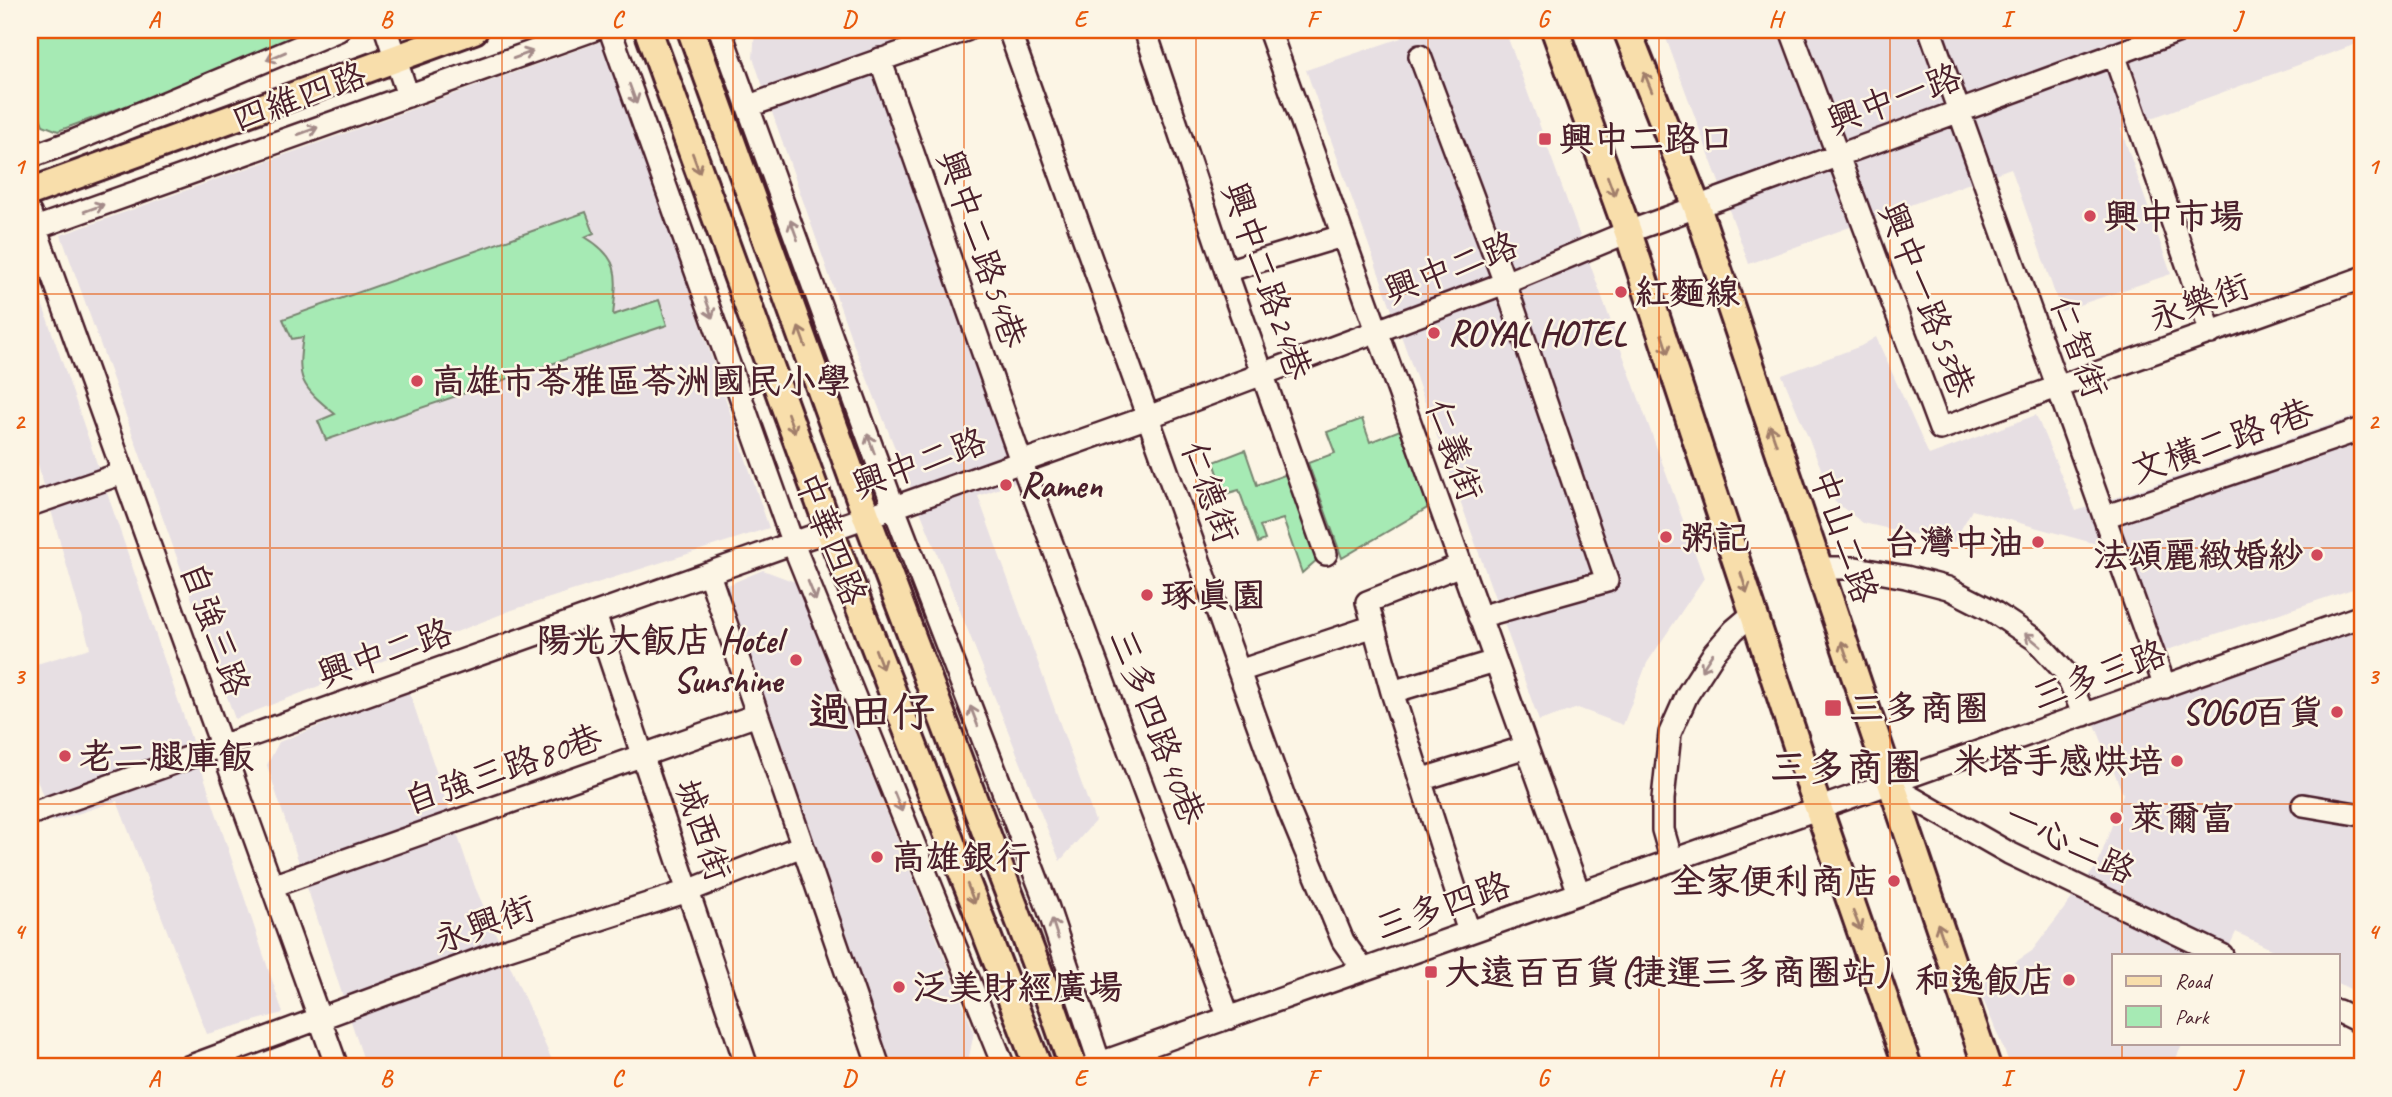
<svg xmlns="http://www.w3.org/2000/svg" width="2392" height="1097" viewBox="0 0 2392 1097" font-family="Caveat,'LXGW WenKai TC',sans-serif">
<style>
.built{fill:#e7dfe3}
.green{fill:#a6eab4;stroke:#788470;stroke-width:2}
.lines{fill:none;stroke-linecap:round;stroke-linejoin:round}
.minor-casing{stroke:#4a1f2b;stroke-width:26}
.major-casing{stroke:#4a1f2b;stroke-width:32}
.minor{stroke:#fcf5e5;stroke-width:21}
.major{stroke:#f8deab;stroke-width:26}
.oneway{stroke:#a38a88}
.oneway2{stroke:#a17e6b}
.grid{fill:none;stroke:#e8590c;stroke-width:2;stroke-opacity:0.55}
.poi-dot{fill:#d1495b;stroke:#fcf5e5;stroke-width:2.5}
.labels{text-anchor:middle;dominant-baseline:central;stroke-width:5;stroke-linejoin:round;paint-order:stroke}
.street-label{font-size:35px;fill:#4a1f2b;stroke:#fcf5e5}
.poi-label{font-size:35px;font-weight:bold;fill:#4a1f2b;stroke:#fcf5e5;text-anchor:start}
.quarter-label{font-size:38px;font-weight:bold;fill:#4a1f2b;stroke:#fcf5e5}
.district-label{font-size:42px;font-weight:bold;fill:#4a1f2b;stroke:#fcf5e5}
.neatline{fill:none;stroke:#e8590c;stroke-width:2.5}
.grid-label{font-size:23px;text-anchor:middle;font-weight:bold;fill:#e8590c}
</style>
<rect width="100%" height="100%" fill="#fcf5e5"/>
<filter id="ink" filterUnits="userSpaceOnUse"><feTurbulence type="fractalNoise" baseFrequency=".0143" numOctaves="2"/><feDisplacementMap in="SourceGraphic" scale="14" xChannelSelector="R" yChannelSelector="G"/><feConvolveMatrix kernelMatrix="1 2 1 2 8 2 1 2 1" color-interpolation-filters="sRGB"/></filter>
<g filter="url(#ink)">
<path class="built" d="M755,30h198l-66,23 152,421 -61,22 117,325 -35,40 -209,-523 -98,-280z
M1398,30h107l199,548 -57,85 -24,62 -45,-17 -39,13 -233,-651 95,-32z
M1663,30h699v12l-241,87 50,145 -110,37 -50,-143 -262,96z
M605,40l164,488 -257,82 -277,109 -174,-484z
M30,273l2,1 157,458 94,281 -76,21 -90,-233 -65,21 -22,-62v-94l60,-18 -60,-212z
M1876,337l53,118 107,-40 40,96 286,-97v172l-201,66 -31,-99 -158,-43 -19,33 -90,-20 -28,-21 -53,-127 79,-29z
M763,570l32,12 179,450 -7,35h-81l-163,-480z
M2362,627v368l-24,-12v-28h-55l-47,-23 -11,23h-111v88h69l-11,24h-161l-33,-80 54,-36 66,-87 25,-70 -29,-72z
M409,691l66,196 80,180h-189l-99,-302 12,-23z"/>
<path class="green" d="M30,30h302l-274,101 -15,-6 -13,-35z
M586,212l8,21 -9,4c37,22 32,40 28,78l46,-15 8,25 -341,115 -8,-19 17,-7c-34,-28 -39,-34 -32,-77l-11,2 -9,-20z
M1362,419l8,23 30,-12 29,77 -87,51 -34,-95 27,-10 -8,-21z
M1245,450l12,35 33,-12 28,86 -16,14 -19,-54 -23,7 5,14 -7,3 -19,-53 -14,4 -11,-32z"/>
<g class="lines">
<defs>
<path id="minor" d="M386,30l22,66
M610,30l183,514 211,523
M720,30l174,478 154,400 53,159
M1009,30l280,781 54,130 20,28
M1145,30l81,241 100,283
M1269,30l310,863
M1791,30l149,399 422,-151
M1930,30l235,657
M2114,54l97,279
M1420,56l85,227 102,298 -128,36
M880,59l141,402 208,557
M749,106l217,-76
M30,157l46,-17 263,-110
M30,213l307,854
M30,230l563,-200
M1226,271l116,-35
M30,505l93,-32
M2104,517l258,-88
M1461,565l-94,37 25,90 77,240
M1818,568h38l50,9 42,11 43,22 45,30 29,32 19,43
M709,574l170,493
M595,614l152,453
M1239,671l135,-45
M1392,692l103,-31
M1420,780l106,-33
M1890,785l119,68 213,102
M2303,805l59,10
M30,814l1118,-397 357,-134 123,-51 554,-202
M1672,861l-9,-31v-31l7,-66 17,-38 27,-42 20,-23 20,-17
M272,886l485,-171
M2338,1011l24,12
M188,1067l320,-118 180,-58 114,-45
M1089,1067c424,-150 849,-299 1273,-451"/>
<path id="major" d="M648,30l182,501 208,536
M691,30l176,488 187,494 19,55
M1555,30l73,202 174,529 106,306
M1627,30l70,177 290,860
M30,192l444,-162"/>
</defs>
<use href="#minor" class="minor-casing"/>
<use href="#major" class="major-casing"/>
<use href="#minor" class="minor"/>
<use href="#major" class="major"/>
</g>
<defs><path id="oneway-shaft" d="M-6 0H5M1.5-3L5.5 0L1.5 3" fill="none" stroke-width="1.6" stroke-linecap="round" stroke-linejoin="round" transform="scale(1.75)"/></defs>
<g class="oneway">
<use href="#oneway-shaft" transform="translate(523 55) rotate(-20)"/>
<use href="#oneway-shaft" transform="translate(276 56) rotate(157)"/>
<use href="#oneway-shaft" transform="translate(633 94) rotate(70)"/>
<use href="#oneway-shaft" transform="translate(308 131) rotate(-20)"/>
<use href="#oneway-shaft" transform="translate(94 208) rotate(-20)"/>
<use href="#oneway-shaft" transform="translate(794 230) rotate(-110)"/>
<use href="#oneway-shaft" transform="translate(709 308) rotate(70)"/>
<use href="#oneway-shaft" transform="translate(871 444) rotate(-110)"/>
<use href="#oneway-shaft" transform="translate(812 591) rotate(68)"/>
<use href="#oneway-shaft" transform="translate(2033 640) rotate(-140)"/>
<use href="#oneway-shaft" transform="translate(1707 662) rotate(123)"/>
<use href="#oneway-shaft" transform="translate(974 716) rotate(-111)"/>
<use href="#oneway-shaft" transform="translate(898 802) rotate(68)"/>
<use href="#oneway-shaft" transform="translate(1055 929) rotate(-108)"/>
</g>
<g class="oneway2">
<use href="#oneway-shaft" transform="translate(1648 82) rotate(-112)"/>
<use href="#oneway-shaft" transform="translate(696 163) rotate(70)"/>
<use href="#oneway-shaft" transform="translate(1611 186) rotate(70)"/>
<use href="#oneway-shaft" transform="translate(802 337) rotate(-110)"/>
<use href="#oneway-shaft" transform="translate(1665 344) rotate(72)"/>
<use href="#oneway-shaft" transform="translate(791 423) rotate(70)"/>
<use href="#oneway-shaft" transform="translate(1773 435) rotate(-109)"/>
<use href="#oneway-shaft" transform="translate(1744 583) rotate(72)"/>
<use href="#oneway-shaft" transform="translate(1845 651) rotate(-109)"/>
<use href="#oneway-shaft" transform="translate(879 659) rotate(69)"/>
<use href="#oneway-shaft" transform="translate(971 894) rotate(69)"/>
<use href="#oneway-shaft" transform="translate(1857 921) rotate(68)"/>
<use href="#oneway-shaft" transform="translate(1941 933) rotate(-109)"/>
</g>
</g>
<path class="grid" d="M270,30v1037M502,30v1037M733,30v1037M964,30v1037M1196,30v1037M1428,30v1037M1659,30v1037M1890,30v1037M2122,30v925M30,294h2332M30,548h2332M30,804h2332M2122,1043v24"/>
<g class="poi-dot">
<rect x="1538" y="132" width="14" height="14" rx="3.5"/>
<circle cx="2090" cy="216" r="7"/>
<circle cx="1621" cy="292" r="7"/>
<circle cx="1434" cy="333" r="7"/>
<circle cx="417" cy="381" r="7"/>
<circle cx="1006" cy="485" r="7"/>
<circle cx="1666" cy="537" r="7"/>
<circle cx="2038" cy="542" r="7"/>
<circle cx="2317" cy="555" r="7"/>
<circle cx="1147" cy="595" r="7"/>
<circle cx="796" cy="660" r="7"/>
<rect x="1824" y="699" width="18" height="18" rx="3.5"/>
<circle cx="2337" cy="712" r="7"/>
<circle cx="65" cy="756" r="7"/>
<circle cx="2177" cy="761" r="7"/>
<circle cx="2116" cy="818" r="7"/>
<circle cx="877" cy="857" r="7"/>
<circle cx="1894" cy="881" r="7"/>
<rect x="1424" y="965" width="14" height="14" rx="3.5"/>
<circle cx="2069" cy="980" r="7"/>
<circle cx="899" cy="987" r="7"/>
</g>
<g class="labels">
<g class="street-label">
<text transform="translate(299 97) rotate(-20)">四維四路</text>
<text transform="translate(1894 99) rotate(-20)">興中一路</text>
<text transform="translate(982 249) rotate(71)">興中二路54巷</text>
<text transform="translate(1451 268) rotate(-21)">興中二路</text>
<text transform="translate(1267 281) rotate(71)">興中二路24巷</text>
<text transform="translate(1927 300) rotate(69)">興中一路53巷</text>
<text transform="translate(2199 302) rotate(-20)">永樂街</text>
<text transform="translate(2079 347) rotate(70)">仁智街</text>
<text transform="translate(2222 441) rotate(-19)">文橫二路9巷</text>
<text transform="translate(1454 450) rotate(70)">仁義街</text>
<text transform="translate(919 463) rotate(-20)">興中二路</text>
<text transform="translate(1210 492) rotate(70)">仁德街</text>
<text transform="translate(1844 536) rotate(71)">中山二路</text>
<text transform="translate(831 539) rotate(69)">中華四路</text>
<text transform="translate(215 629) rotate(70)">自強三路</text>
<text transform="translate(385 653) rotate(-19)">興中二路</text>
<text transform="translate(2099 675) rotate(-20)">三多三路</text>
<text transform="translate(1157 727) rotate(69)">三多四路40巷</text>
<text transform="translate(503 769) rotate(-19)">自強三路80巷</text>
<text transform="translate(703 830) rotate(71)">城西街</text>
<text transform="translate(2070 843) rotate(26)">一心二路</text>
<text transform="translate(1443 906) rotate(-19)">三多四路</text>
<text transform="translate(484 924) rotate(-20)">永興街</text>
</g>
<g class="poi-label">
<text x="1559" y="139">興中二路口</text>
<text x="2104" y="216">興中市場</text>
<text x="1635" y="292">紅麵線</text>
<text x="1448" y="333">ROYAL HOTEL</text>
<text x="431" y="381">高雄市苓雅區苓洲國民小學</text>
<text x="1020" y="485">Ramen</text>
<text x="1680" y="537">粥記</text>
<text x="2024" y="542" text-anchor="end">台灣中油</text>
<text x="2303" y="555" text-anchor="end">法頌麗緻婚紗</text>
<text x="1161" y="595">琢真園</text>
<text x="782" y="640" text-anchor="end">陽光大飯店 Hotel<tspan x="782" dy="40">Sunshine</tspan></text>
<text x="1849" y="708">三多商圈</text>
<text x="2323" y="712" text-anchor="end">SOGO百貨</text>
<text x="79" y="756">老二腿庫飯</text>
<text x="2163" y="761" text-anchor="end">米塔手感烘培</text>
<text x="2130" y="818">萊爾富</text>
<text x="891" y="857">高雄銀行</text>
<text x="1880" y="881" text-anchor="end">全家便利商店</text>
<text x="1445" y="972">大遠百百貨(捷運三多商圈站)</text>
<text x="2055" y="980" text-anchor="end">和逸飯店</text>
<text x="913" y="987">泛美財經廣場</text>
</g>
<g class="quarter-label">
<text x="1846" y="767">三多商圈</text>
</g>
<g class="district-label">
<text x="871" y="712">過田仔</text>
</g>
</g>
<rect width="2392" height="1097" fill="none" stroke="#fcf5e5" stroke-width="77"/>
<rect x="2112" y="954" width="228" height="91" fill="#fcf5e5" stroke="#b59f9b" stroke-width="2"/>
<rect x="2126" y="976" width="35" height="10" fill="#f8deab" stroke="#b59f9b" stroke-width="2"/>
<text x="2175" y="988" font-size="21" fill="#4a1f2b">Road</text>
<rect x="2126" y="1006" width="35" height="21" fill="#a6eab4" stroke="#b59f9b" stroke-width="2"/>
<text x="2175" y="1024" font-size="21" fill="#4a1f2b">Park</text>
<rect x="38" y="38" width="2316" height="1020" class="neatline"/>
<g class="grid-label">
<text x="154" y="27">A</text>
<text x="386" y="27">B</text>
<text x="617" y="27">C</text>
<text x="849" y="27">D</text>
<text x="1080" y="27">E</text>
<text x="1312" y="27">F</text>
<text x="1543" y="27">G</text>
<text x="1775" y="27">H</text>
<text x="2006" y="27">I</text>
<text x="2238" y="27">J</text>
<text x="19" y="174">1</text>
<text x="2373" y="174">1</text>
<text x="19" y="429">2</text>
<text x="2373" y="429">2</text>
<text x="19" y="684">3</text>
<text x="2373" y="684">3</text>
<text x="19" y="939">4</text>
<text x="2373" y="939">4</text>
<text x="154" y="1086">A</text>
<text x="386" y="1086">B</text>
<text x="617" y="1086">C</text>
<text x="849" y="1086">D</text>
<text x="1080" y="1086">E</text>
<text x="1312" y="1086">F</text>
<text x="1543" y="1086">G</text>
<text x="1775" y="1086">H</text>
<text x="2006" y="1086">I</text>
<text x="2238" y="1086">J</text>
</g>
</svg>
